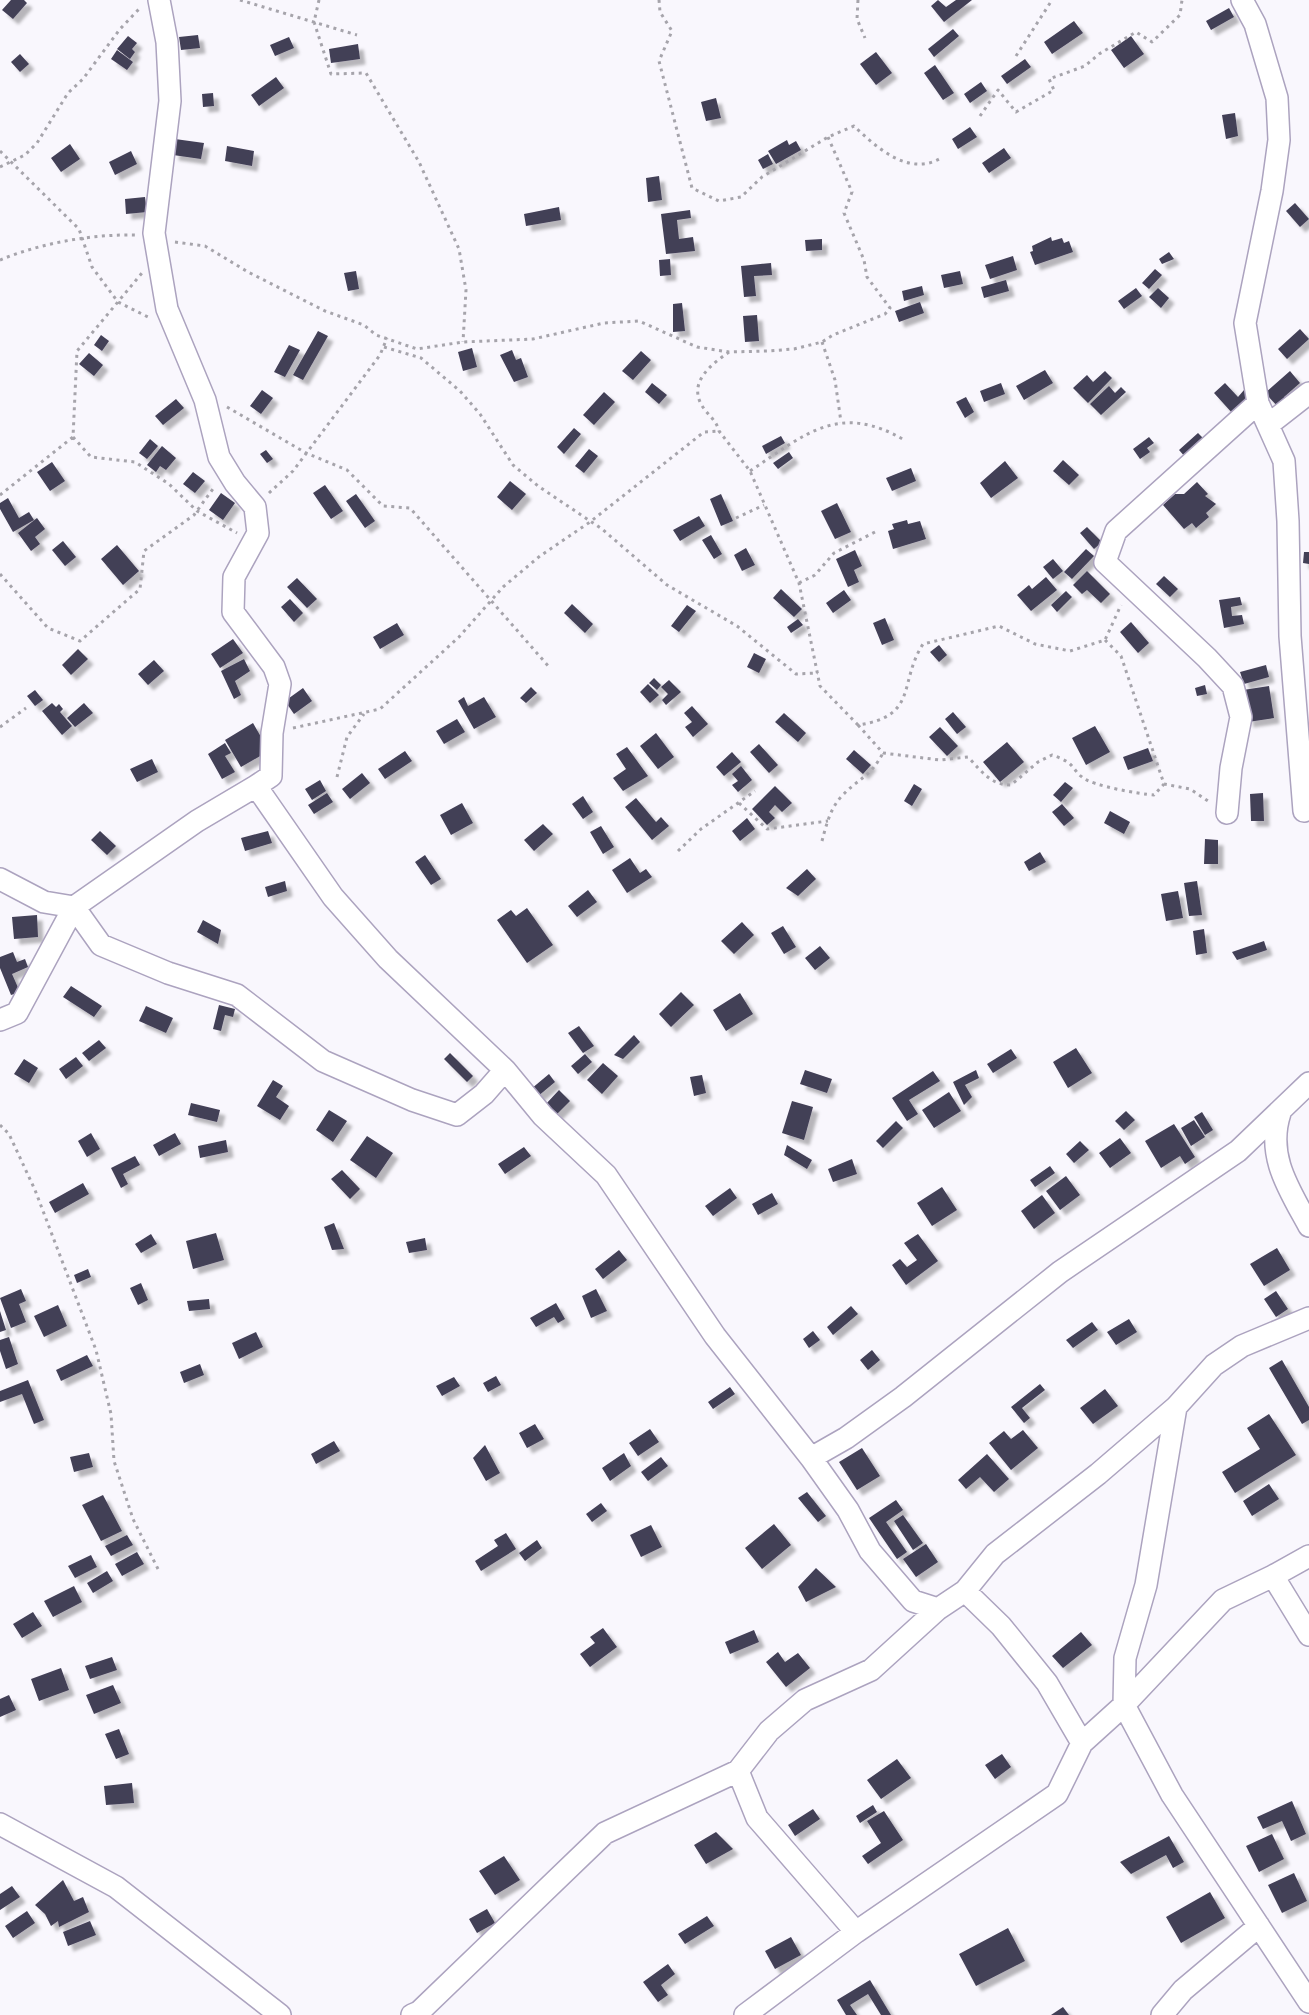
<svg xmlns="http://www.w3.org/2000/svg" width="1309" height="2015" viewBox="0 0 1309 2015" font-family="Helvetica,sans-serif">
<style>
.building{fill:#433f57;filter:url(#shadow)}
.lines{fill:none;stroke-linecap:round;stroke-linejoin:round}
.street-casing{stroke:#aca3bf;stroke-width:24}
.path{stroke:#a6a4ab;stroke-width:3;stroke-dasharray:3 4.5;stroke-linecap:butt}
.street{stroke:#fff;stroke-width:21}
</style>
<defs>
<filter id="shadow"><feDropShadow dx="5.5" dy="5.5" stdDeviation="1.5" flood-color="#0004"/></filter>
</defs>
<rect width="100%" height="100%" fill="#f9f7fd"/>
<path class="building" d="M11,0h13l3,3 -14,16 -11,-9z
M938,0l8,7 10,-7h16l-28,22 -13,-16z
M1229,8l5,9 -23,13 -5,-9z
M1074,21l9,12 -31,21 -8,-12z
M953,29l6,7 -25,21 -6,-8z
M198,35l2,13 -19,2 -2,-13z
M128,36l9,7 -5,6 3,3 -5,7 -13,-10z
M1131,36l13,18 -20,14 -13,-18z
M289,37l5,11 -19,8 -5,-11z
M358,44l2,15 -29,4 -2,-14z
M117,50l16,12 -6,8 -16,-11z
M876,52l16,21 -16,12 -16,-21z
M20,54l9,10 -9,8 -9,-10z
M1025,59l6,8 -24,17 -6,-8z
M935,65l19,28 -11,7 -19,-27z
M276,77l8,11 -25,18 -8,-11z
M981,82l6,9 -17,12 -6,-9z
M213,93l1,13 -11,1 -1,-13z
M716,98l5,20 -15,3 -5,-19z
M1235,113l3,23 -12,3 -4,-24z
M970,127l7,10 -19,12 -6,-10z
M175,139l29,4 -3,16 -28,-4z
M787,140l2,5 7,-4 5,9 -25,14 -8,-13z
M70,144l10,15 -19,13 -10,-14z
M227,146l27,5 -2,15 -27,-5z
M1004,148l7,10 -22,15 -7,-10z
M131,151l6,13 -22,11 -6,-13z
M768,154l5,10 -10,5 -5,-9z
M659,176l3,24 -14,2 -2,-24z
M145,197l2,15 -21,2 -1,-15z
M1295,203l14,16 -9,8 -14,-16z
M559,207l2,13 -35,6 -2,-12z
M690,210l1,8 -14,2 2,19 14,-2 2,14 -29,3 -5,-40z
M1051,237l1,4 10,-3 2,5 5,-2 4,11 -38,13 -5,-13 3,-1 -1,-5z
M822,239v11l-16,1 -1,-11z
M1169,252l5,7 -12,5 -3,-5z
M1013,256l4,14 -27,9 -5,-14z
M670,259l1,16 -11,1 -1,-16z
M771,263l1,12 -18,1 2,20 -12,1 -3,-31z
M1155,269l7,6 -13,14 -7,-6z
M356,271l3,18 -11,2 -4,-18z
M960,271l3,13 -19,4 -3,-13z
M1006,280l3,11 -25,7 -3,-11z
M922,286l2,9 -20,6 -2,-10z
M1136,288l6,8 -18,13 -6,-8z
M1158,288l11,10 -8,10 -12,-11z
M920,302l4,11 -25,9 -4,-11z
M682,303l3,28 -12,1v-28z
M757,315l2,26 -14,1 -2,-26z
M1300,329l9,10 -22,20 -9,-10z
M318,331l10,5 -25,44 -10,-5z
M101,335l8,6 -7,10 -8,-6z
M289,345l11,5 -15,27 -11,-5z
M472,348l5,19 -14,4 -5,-19z
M512,350l4,10 5,-2 7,19 -14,5 -14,-27z
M641,351l10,9 -18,20 -11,-9z
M89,353l14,12 -9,11 -15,-12z
M1045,370l8,13 -29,17 -8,-14z
M1105,371l7,7 -24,25 -15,-15 14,-13 6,7z
M1290,371l10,12 -16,14 6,6 -9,7 -16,-17z
M652,383l15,12 -8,9 -14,-12z
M1001,383l4,11 -21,8 -4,-11z
M1225,383l13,14 6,-7 7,8 -18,16 -19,-21z
M1109,386l6,7 6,-6 5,5 -25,23 -11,-11z
M262,390l11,8 -12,16 -11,-8z
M604,392l11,10 -21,23 -11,-10z
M966,397l8,15 -9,6 -9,-16z
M176,399l8,9 -21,17 -8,-9z
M574,428l7,6 -17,20 -7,-7z
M1198,433l7,7 -19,18 -7,-8z
M781,436l4,7 -19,11 -4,-8z
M1149,437l5,6 -7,5 3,4 -10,7 -7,-10z
M150,439l8,7 -11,13 -8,-6z
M162,446l14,12 -10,12 -6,-4 -4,6 -9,-7z
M589,449l9,7 -14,17 -9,-7z
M266,450l7,9 -6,4 -7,-9z
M789,452l4,6 -15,11 -5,-6z
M1063,460l16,15 -10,10 -16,-14z
M1005,461l13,17 -27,20 -11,-15z
M52,462l13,19 -15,10 -13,-19z
M911,468l5,13 -24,10 -6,-13z
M193,472l12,9 -10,12 -12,-9z
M510,481l16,13 -14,16 -15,-13z
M1197,482l11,12 -3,2 11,8 -10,9 3,4 -13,11 -4,-5 -8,6 -21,-24 12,-11h9z
M325,485l18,26 -12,8 -18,-26z
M221,493l14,10 -12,17 -14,-10z
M356,494l19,27 -10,7 -19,-27z
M721,494l12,27 -12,5 -11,-27z
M8,498l11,20 10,-6 5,8 -21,12 -13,-23v-6z
M837,503l14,29 -16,7 -14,-28z
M699,516l6,10 -25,15 -7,-11z
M37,518l8,11 -10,8 5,7 -9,7 -13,-18z
M907,520l1,4 12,-3 6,18 -33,10 -5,-18 6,-2 -2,-5z
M1087,527l15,15 -8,7 -14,-16z
M711,535l11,19 -8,5 -12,-19z
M63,541l13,16 -11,9 -13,-16z
M117,545l22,26 -16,14 -22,-26z
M746,548l9,17 -13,6 -8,-16z
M1086,549l8,7 -22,23 -8,-7z
M855,550l7,16 -8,4 5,12 -11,5 -12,-28z
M1304,552h5v12l-6,-1z
M1053,559l10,12 -10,8 -10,-12z
M1087,571l23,23 -9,9 -14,-13 -5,4 -9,-9z
M1164,576l14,13 -8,8 -14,-13z
M1046,577l11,13 -26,21 -14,-16 12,-10 3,4z
M297,578l20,21 -10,9 -20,-21z
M781,589l21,20 -8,8 -21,-19z
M844,590l7,10 -18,13 -7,-10z
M1066,591l6,6 -15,15 -6,-7z
M1240,597l2,8 -11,2 1,9 10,-1 2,9 -20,4 -5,-28z
M290,599l13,14 -9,9 -13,-15z
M572,604l21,20 -8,9 -21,-20z
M687,605l9,6 -17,21 -8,-6z
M885,618l9,22 -12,5 -9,-22z
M798,619l5,6 -12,8 -4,-6z
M1131,622l18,21 -11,10 -18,-21z
M397,623l7,12 -24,14 -7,-12z
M233,639l10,14 -23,15 -9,-14z
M939,645l8,10 -8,7 -9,-10z
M78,649l10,10 -17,16 -9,-10z
M754,653l12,6 -7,14 -12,-6z
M244,659l6,12 -15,10 6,14 -7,4 -13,-28z
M154,660l10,11 -16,14 -10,-11z
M1266,665l3,12 -25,7 -4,-12z
M654,678l7,7 -4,5 -8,-7z
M669,680l12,12 -15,13 -4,-5 6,-6 -7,-7z
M648,684l11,11 -9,8 -10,-11z
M1205,685l2,9 -10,2 -2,-8z
M1269,686l5,32 -26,4 -5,-32z
M531,687l6,6 -11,10 -6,-5z
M303,688l9,13 -18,13 -9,-13z
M35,690l8,10 -8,6 -8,-10z
M464,697l4,9 16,-9 12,20 -22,12 -16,-28z
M52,703l4,4 3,-3 4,5 -3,3 12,14 -10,9 -20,-24z
M84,703l9,10 -18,14 -8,-9z
M692,706l16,18 -15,13 -8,-10 7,-5 -8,-9z
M953,712l13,15 -9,7 -12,-15z
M784,713l22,20 -8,9 -23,-20z
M457,719l8,13 -21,12 -8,-13z
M253,723l16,28 -28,16 -16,-27z
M1095,726l15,26 -24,13 -14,-27z
M940,727l18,19 -11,10 -18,-19z
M656,733l18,24 -16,12 -18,-23z
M1007,742l17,20 -24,20 -17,-20z
M225,743l6,10 -6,3 10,16 -13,7 -14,-25z
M759,744l19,21 -9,8 -19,-21z
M627,747l21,29 -25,15 -10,-13 13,-9 -10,-15z
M1148,748l5,13 -25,9 -5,-13z
M854,750l17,15 -8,9 -17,-15z
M405,751l7,10 -27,18 -7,-10z
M732,752l9,10 -17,14 -8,-9z
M152,759l6,13 -21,10 -7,-13z
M741,766l11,14 -14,12 -6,-7 6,-4 -6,-7z
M362,773l8,10 -20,16 -8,-10z
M320,780l6,11 -14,9 -7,-11z
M1065,782l8,6 -12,14 -8,-7z
M914,784l8,5 -10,17 -8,-5z
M775,786l17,17 -10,9 -7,-7 -6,7 6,6 -8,7 -15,-16z
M327,793l6,9 -19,12 -6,-9z
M1263,793l1,28h-13l-1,-27z
M583,796l10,16 -10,7 -11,-15z
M636,798l20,24 5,-5 8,9 -17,14 -27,-33z
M462,803l11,20 -22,12 -11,-20z
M1062,804l12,14 -10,8 -12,-14z
M1110,811l20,11 -6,12 -20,-11z
M747,818l8,11 -15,12 -8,-10z
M543,824l10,10 -19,17 -10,-11z
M601,826l13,21 -11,7 -13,-22z
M100,831l16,15 -9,9 -16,-15z
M268,831l4,12 -27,8 -4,-13z
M1205,839l13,1v24h-14z
M1040,852l6,10 -17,9 -5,-9z
M425,855l16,24 -10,6 -16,-23z
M630,858l10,15 6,-4 6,8 -25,16 -15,-23z
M807,869l9,10 -18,17 -12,-8z
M285,881l2,10 -19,6 -3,-10z
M1197,881l5,34 -13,1 -5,-33z
M588,890l9,12 -20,15 -9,-11z
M1178,891l5,27 -17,3 -5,-27z
M527,908l26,37 -26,18 -30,-43 14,-10 5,6z
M37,915l1,22 -24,2 -2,-22z
M203,920l18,10 -3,14 -21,-12z
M742,922l12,13 -20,19 -13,-13z
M783,926l13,21 -12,7 -13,-21z
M1204,929l3,24 -11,2 -3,-24z
M1264,941l3,9 -30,10 -5,-8z
M820,946l10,12 -15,12 -10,-12z
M13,952l4,10 8,-3 3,8 -16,7 8,18 -9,3 -11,-27v-11z
M71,986l31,20 -8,11 -31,-20z
M681,992l13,13 -23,22 -12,-13z
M740,993l13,21 -27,17 -13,-21z
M219,1005l16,4 -2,8 -8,-2 -4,16 -8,-2z
M146,1006l27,12 -7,15 -27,-12z
M579,1026l15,20 -11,7 -15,-20z
M634,1035l6,7 -17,17 -9,-4z
M99,1040l7,8 -17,13 -7,-8z
M1076,1048l16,25 -24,15 -15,-26z
M1011,1049l6,9 -24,15 -6,-9z
M450,1053l23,23 -6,6 -23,-23z
M585,1054l7,8 -14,12 -7,-8z
M76,1057l7,9 -17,13 -7,-10z
M24,1059l14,9 -9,15 -15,-9z
M603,1063l15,13 -16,18 -15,-14z
M805,1070l27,9 -5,14 -27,-9z
M976,1070l3,8 -14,7 7,12 -8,8 -11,-23z
M933,1071l7,10 -31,19 9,14 -11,7 -15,-23z
M549,1074l6,8 -18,15 -6,-8z
M702,1075l4,18 -12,3 -4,-19z
M273,1080l10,6 -7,11 13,9 -9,14 -23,-14z
M559,1090l11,11 -14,14 -11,-10z
M949,1092l12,19 -27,17 -12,-18z
M792,1101l21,6 -9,33 -22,-7z
M191,1103l29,7 -3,12 -29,-7z
M329,1110l18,11 -14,21 -17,-12z
M1126,1111l9,9 -11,10 -9,-9z
M1202,1112l11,18 -8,5 -11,-18z
M1194,1120l11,17 -14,9 -10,-18z
M896,1121l7,7 -20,20 -7,-7z
M1174,1124l21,33 -10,7 -5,-8 -19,12 -16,-27z
M91,1133l9,16 -13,8 -9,-16z
M175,1133l6,11 -22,12 -6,-11z
M367,1136l26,17 -17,25 -26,-18z
M1120,1138l11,15 -21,15 -11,-15z
M226,1140l2,12 -28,6 -2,-12z
M1080,1141l9,9 -15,13 -8,-9z
M787,1145l25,15 -5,9 -23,-14z
M524,1147l7,9 -26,18 -7,-10z
M135,1156l5,9 -17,9 5,10 -7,4 -10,-20z
M852,1159l5,15 -24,8 -5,-13z
M1050,1166l5,7 -20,14 -5,-7z
M342,1170l18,19 -10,10 -19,-20z
M1066,1176l14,19 -20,15 -14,-19z
M83,1183l6,11 -34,19 -6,-11z
M942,1187l15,23 -25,16 -15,-23z
M730,1188l7,10 -24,18 -8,-10z
M772,1193l6,11 -20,11 -6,-11z
M1042,1195l13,18 -21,16 -13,-18z
M334,1223l10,26 -12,1 -8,-23z
M216,1233l8,27 -31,9 -7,-28z
M151,1234l6,10 -16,9 -6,-9z
M918,1234l20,27 -32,24 -14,-20 8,-6 7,8 10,-7 -13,-17z
M425,1238l2,12 -18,3 -3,-11z
M1277,1248l13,22 -26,16 -14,-22z
M619,1250l8,10 -24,19 -8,-10z
M88,1269l3,8 -14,6 -3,-8z
M141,1283l7,17 -10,5 -8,-17z
M21,1289l5,12 -7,3 7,18 -15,6 -11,-30z
M596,1289l11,22 -16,7 -9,-22z
M1276,1291l12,18 -12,8 -12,-18z
M209,1299l1,10 -21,2 -2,-10z
M556,1303l9,16 -7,4 -4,-6 -18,10 -6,-9z
M58,1305l9,21 -23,11 -10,-21z
M851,1306l7,8 -25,21 -6,-8z
M0,1311l6,19 -6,2z
M1129,1319l8,13 -21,13 -9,-13z
M1092,1322l6,8 -25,18 -7,-8z
M813,1331l7,9 -11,8 -6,-9z
M256,1332l7,15 -24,12 -7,-16z
M9,1337l9,27 -12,5 -6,-18v-11z
M872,1350l8,10 -12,10 -8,-10z
M87,1355l6,11 -32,15 -5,-11z
M1282,1360l27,47v13l-7,4 -33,-56z
M200,1364l4,11 -20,8 -4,-11z
M496,1376l5,9 -13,7 -5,-9z
M454,1377l6,9 -18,10 -6,-10z
M28,1380l16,40 -10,4 -12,-30 -22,8v-11z
M1040,1384l5,6 -23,18 8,10 -6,5 -13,-16z
M730,1387l5,7 -22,15 -5,-7z
M1105,1389l13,17 -25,18 -13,-16z
M1269,1414l27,41 -61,38 -13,-21 38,-23 -13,-21z
M535,1424l9,15 -17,9 -8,-15z
M650,1429l9,13 -21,14 -9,-13z
M1023,1430l15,18 -27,22 -22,-27 15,-12 7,8z
M334,1441l6,10 -24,13 -5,-10z
M485,1445l15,28 -14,8 -13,-23z
M862,1448l18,28 -23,14 -18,-28z
M89,1453l4,14 -19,5 -4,-15z
M624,1453l7,13 -21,15 -8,-13z
M987,1454l22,25 -15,13 -14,-15 -14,12 -8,-9z
M661,1457l7,9 -20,15 -7,-9z
M1269,1484l10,15 -27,17 -9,-15z
M807,1492l19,24 -8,6 -20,-24z
M103,1495l19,36 -21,10 -19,-36z
M896,1500l7,10 -17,12 21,30 -10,7 -28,-41z
M601,1503l6,8 -15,11 -6,-8z
M903,1515l20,28 -10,7 -19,-29z
M774,1524l17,21 -29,24 -17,-21z
M651,1525l11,22 -21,10 -11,-22z
M506,1533l10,16 -35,22 -6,-10 23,-15 -4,-6z
M127,1535l6,10 -22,11 -6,-10z
M537,1540l5,8 -17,13 -6,-8z
M926,1544l12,18 -22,15 -13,-18z
M137,1552l7,12 -22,12 -7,-12z
M91,1555l6,12 -22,11 -7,-12z
M816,1568l20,19 -30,15 -8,-15z
M107,1571l6,10 -20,12 -6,-10z
M74,1586l8,16 -29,15 -9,-16z
M33,1612l9,14 -20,12 -9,-14z
M603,1628l14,19 -27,20 -10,-13 15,-11 -5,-6z
M754,1630l5,12 -29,12 -5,-12z
M1081,1632l11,13 -29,23 -11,-12z
M778,1652l7,10 13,-9 12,15 -24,19 -20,-25z
M112,1657l5,13 -27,9 -5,-13z
M61,1668l8,22 -30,11 -8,-22z
M113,1685l8,18 -27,11 -8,-19z
M9,1695l7,15 -16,7v-18z
M119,1729l10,25 -13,5 -11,-25z
M1002,1754l9,13 -16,12 -10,-14z
M897,1759l14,19 -30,21 -14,-19z
M132,1783l2,20 -28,2 -2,-19z
M1292,1801l14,33 -15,7 -9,-20 -19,8 -6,-12z
M873,1805l4,7 -17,11 -4,-7z
M813,1809l7,10 -25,17 -7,-11z
M884,1811l19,29 -35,24 -6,-8 19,-13 -14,-22z
M716,1832l17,17 -27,15 -12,-19z
M1272,1834l12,25 -25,13 -13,-26z
M1169,1836l15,26 -11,6 -7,-13 -35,19 -11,-12z
M504,1856l16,24 -25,15 -16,-24z
M1294,1873l13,28 -25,12 -14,-28z
M63,1880l11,21 9,-4 6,15 -30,15 -1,-6 -7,5 -6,-12 -10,-9z
M12,1886l8,11 -20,13v-16z
M1210,1892l15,26 -44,25 -15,-26z
M487,1909l8,14 -18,10 -8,-14z
M27,1911l8,12 -22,15 -8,-12z
M707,1916l7,10 -29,18 -7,-10z
M90,1921l6,14 -28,11 -5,-14z
M1008,1928l17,33 -49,25 -17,-32z
M791,1937l10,18 -26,14 -10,-18z
M668,1964l7,10 -14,11 7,10 -10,7 -15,-20z
M870,1980l21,35h-10l-13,-21 -18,11 7,10h-11l-9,-15z
M1063,2007l6,8h-18z"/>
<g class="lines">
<defs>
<path id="street" d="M159,0l8,42 3,59 -16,132 13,76 38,91 14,57 16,26 20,24 3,26 -24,44 -1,35 41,55 6,17 -8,49 -1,43 -15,10 77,111 55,62 117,111 38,46 63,59 109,161 96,122 37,52 22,41 43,50 25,8
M1242,0l13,24 22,74 2,42 -7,51 -27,132 13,80 26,58 4,60 2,115 14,175
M1268,425l41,-32
M1227,813l4,-45 10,-51 -8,-31 -26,-28 -102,-96 11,-31 142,-128
M0,879l44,23 30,5 27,38 67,28 69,22 86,66 89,39 45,15 27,-21 21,-24
M0,1020l17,-7 57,-106 123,-86 59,-35
M1280,1113c-14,43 9,76 29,113
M1176,1407l-30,178 -21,73 -1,47 48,90 137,207
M811,1458l35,-20 57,-41 157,-125 178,-121 71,-68
M1309,1556l-36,20 36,59
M965,1591l36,35 46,57 35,60
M738,1771l31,-40 36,-31 66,-30 67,-61 27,-18 30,-37 103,-80 78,-67 38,-42 28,-19 67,-28
M0,1824l116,63 164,128
M412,2015l7,-3 186,-179 133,-62 19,47 99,114
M745,2015l111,-83 201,-138 25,-51 42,-38 99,-105 50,-24
M1162,2015l21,-25 76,-64"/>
</defs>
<use href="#street" class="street-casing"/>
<path class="path" d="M240,0l117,35
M319,0l-5,22 17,52 35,-1 53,89 40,87 7,41 -3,52
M659,0l1,12 12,19 -13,30 33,127 27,13 22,-4 21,-20 66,-40 26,-11c23,22 55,51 87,32
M858,0l-1,19 8,19
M1016,56l36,-56
M980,116l18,-26 18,22 38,-22 -5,-11 36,-13 14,-12 37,-22 16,10 28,-27 2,-15
M0,151l79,78 13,38 26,35 30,15
M0,167l25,-12 12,-12 31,-50 15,-14 37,-50 21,-22
M175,242l30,4 43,26 77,39 39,14 12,10 41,14 46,-7 70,-3 71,-16 35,-2 58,26 32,5 39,-1 26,-2 28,-7 11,-7 52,-21 5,-6 -23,-31 -3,-17 -20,-47 8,-21 -24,-55
M0,260c41,-17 92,-26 136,-25
M822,342l13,38 6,42
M384,347l37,11 39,33 20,23 33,51 25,21 64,43 65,56 70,41 59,48 22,-1
M729,352c-17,12 -40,29 -28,52 6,11 15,15 18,27l31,40 49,112 21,103 38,39c61,-9 40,-42 65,-81l76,-18 36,18 35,7 35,-11 16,-35
M227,407l79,46 41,17 36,36 27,2 140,160
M73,437l18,20 44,5 34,22 28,27 40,22
M750,471c56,-37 89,-70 156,-30
M269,493l24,-22 87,-116 7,-17
M0,495l73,-58 4,-86 65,-78
M736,518l28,-13
M0,574l48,54 32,13 60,-52 4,-38 50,-36 21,-29
M799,583l16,-8 19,-22 41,-21
M1105,640l16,16 43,128 26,5 18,12
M858,725l25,28 57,7 28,-3c14,15 23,28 43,28l27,-23 14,-7c6,2 13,5 17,8 5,4 8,11 13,14 10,9 58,17 72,18l10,-11
M0,727l26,-19
M293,728l87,-19 79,-72 44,-50 37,-31 50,-34 114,-90 15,-1
M337,777l10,-40 17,-23
M739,803l28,26 61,-8
M822,841c4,-15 8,-32 19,-44 17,-19 28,-18 42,-44
M678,851l23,-22 54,-38
M0,1125l9,9 26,56 61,160 15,64 3,47 19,58 26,52"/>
<use href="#street" class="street"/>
</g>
</svg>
